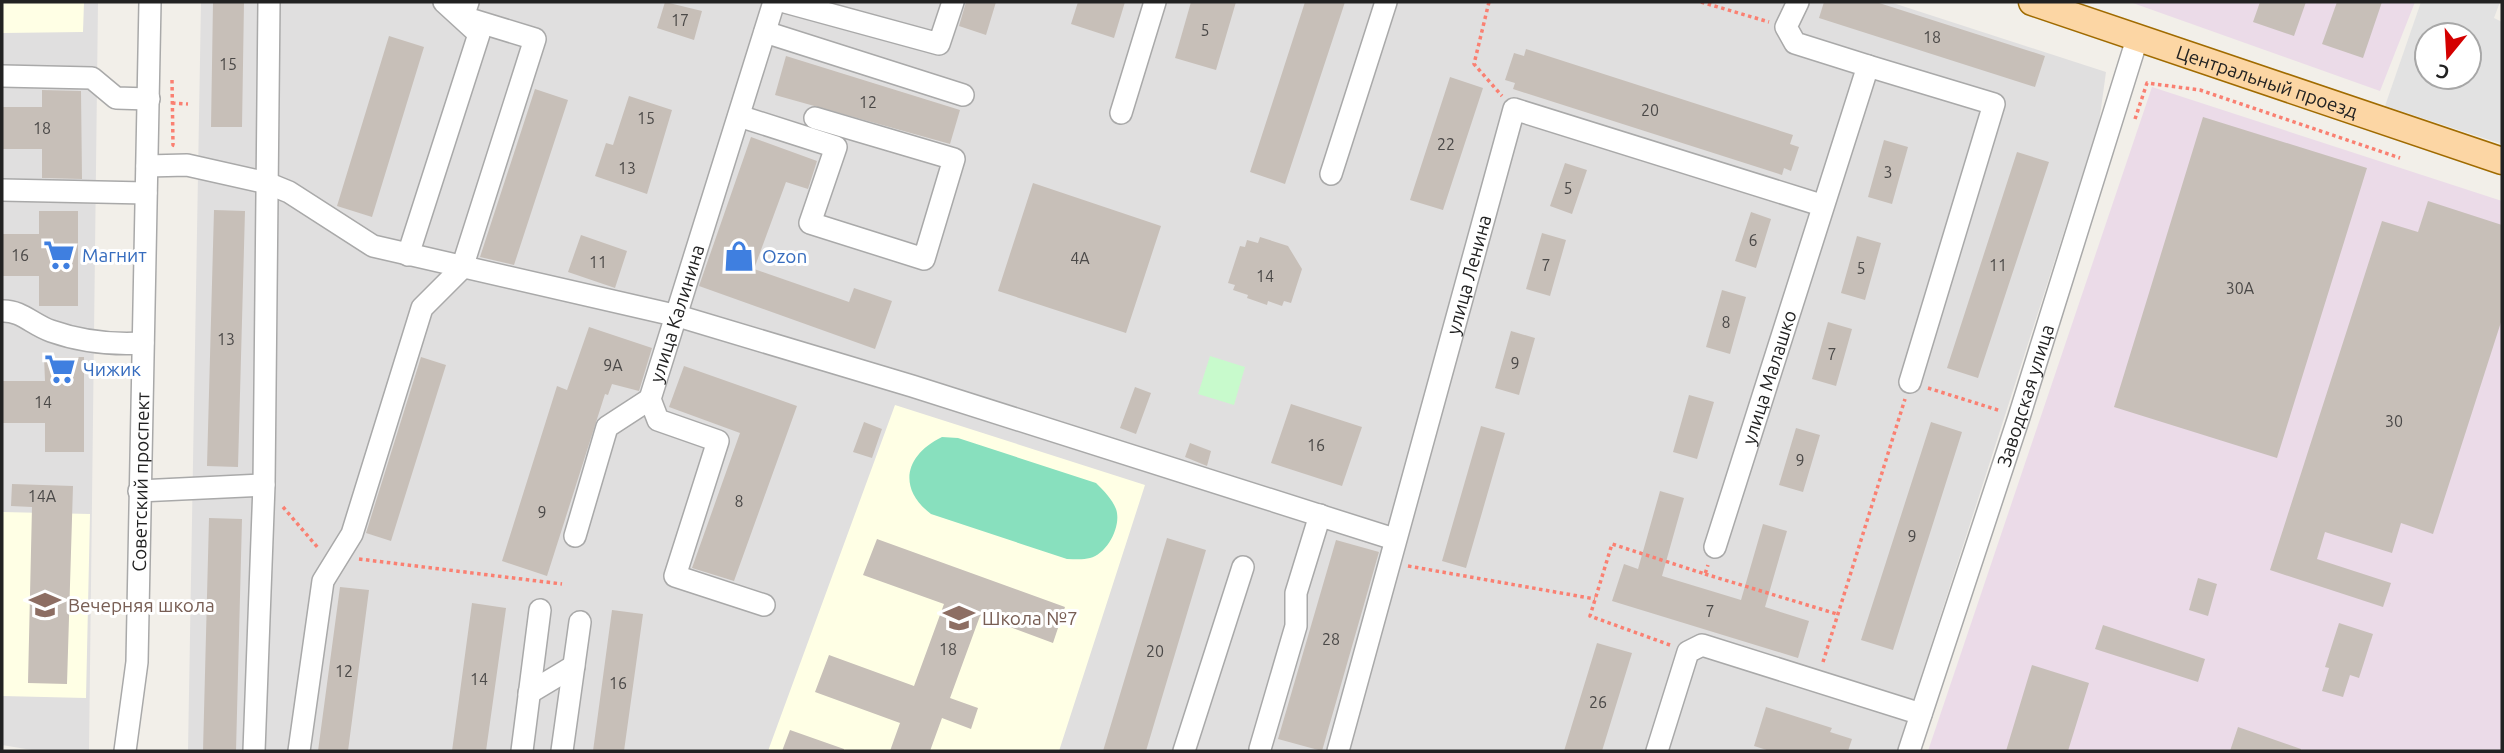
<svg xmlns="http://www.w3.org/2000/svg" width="2504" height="753" viewBox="0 0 2504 753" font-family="Ubuntu,sans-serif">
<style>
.residential{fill:#e0dfdf}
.industrial{fill:#ebdbe8}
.education{fill:#ffffe5}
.park{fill:#c8facc}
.pitch{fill:#88e0be}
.parking{fill:#e2e2e2;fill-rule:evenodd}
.building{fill:#c7bfb8}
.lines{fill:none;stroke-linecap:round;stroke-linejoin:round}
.minor-casing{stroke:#a9a9a9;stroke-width:24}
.major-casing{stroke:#a06b00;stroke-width:29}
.path{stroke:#fa8072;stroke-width:3.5;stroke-dasharray:3.5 3.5;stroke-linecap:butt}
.minor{stroke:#fff;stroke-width:21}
.major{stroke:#fcd6a4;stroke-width:26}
.labels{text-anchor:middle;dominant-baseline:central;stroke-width:6;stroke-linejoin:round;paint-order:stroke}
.number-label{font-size:16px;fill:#4b4948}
.street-label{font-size:19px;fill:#222;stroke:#fff}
.shop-label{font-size:19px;fill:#366cbe;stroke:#fff;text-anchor:start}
.education-label{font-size:19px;fill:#785e54;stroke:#fff;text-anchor:start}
</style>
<rect width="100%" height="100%" fill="#f2efe9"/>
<path class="residential" d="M2,2h96l-9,749h-51l-36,-6z
M201,2h1689l216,70 -7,51 -202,628h-1709z"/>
<path class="industrial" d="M2130,2h285l-35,89z
M2152,87l350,114v550h-574z"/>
<path class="education" d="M2,2h82l-1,30 -81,1z
M895,405l250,80 -86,266h-291z
M2,512l88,2 -4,184 -84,-2z"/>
<path class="park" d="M1210,356l35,11 -11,38 -36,-11z"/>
<path class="pitch" d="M942,437l16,1 138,45c8,8 16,16 20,26 6,17 -9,45 -26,49 -7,2 -16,1 -23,1l-136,-45c-34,-26 -26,-59 11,-77z"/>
<path class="parking" d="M2421,2h79l-6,16 8,4v122l-117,-38zM2427,35h42v42h-42z"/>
<path class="building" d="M213,2h31l-2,125h-31z
M665,2l37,9 -8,29 -37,-12z
M966,2h30l-10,33 -27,-9z
M1078,2h47l-11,36 -43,-14z
M1191,2h45l-20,68 -41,-12z
M1305,2h40l-60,182 -35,-12z
M1824,2h52l169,54 -10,31 -216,-69z
M2260,2h46l-12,34 -41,-14z
M2337,2h45l-19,56 -41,-14z
M389,36l35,11 -52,170 -35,-11z
M1526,49l267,86 -3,9 9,3 -8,24 -7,-3 -2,7 -269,-86 2,-6 -10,-3 9,-27 10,3z
M786,56l174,54 -10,34 -175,-49z
M1450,77l33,11 -40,122 -33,-10z
M535,89l33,11 -54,165 -34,-8z
M42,90l39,1 1,88 -40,-1v-29h-40v-42h40z
M629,96l43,14 -25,84 -52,-18 11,-33 7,2z
M2203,117l164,51 -90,290 -163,-51z
M751,137l66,24 -9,28 -22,-7 -32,87 95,33 5,-14 38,13 -17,48 -176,-63z
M1884,140l24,7 -16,57 -24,-7z
M2017,152l32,10 -71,216 -31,-10z
M1565,163l22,7 -15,44 -22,-8z
M1033,183l128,43 -35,107 -128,-42z
M2428,201l74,24v94l-69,215 -32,-11 -9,30 -67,-21 -8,27 74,24 -8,24 -113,-37 112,-349 36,11z
M214,210l31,1 -7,256 -31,-1z
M39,211h39v95h-39v-30h-37v-42h37z
M1751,212l20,7 -15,49 -21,-7z
M1542,233l24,7 -16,56 -24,-7z
M581,235l46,16 -12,37 -47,-16z
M1857,236l24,7 -16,57 -24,-7z
M1260,237l28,9 14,23 -11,34 -7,-2 -2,5 -14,-5 -1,4 -20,-7 1,-3 -15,-5 2,-5 -7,-2 12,-37 5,1 2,-7 11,3z
M1722,290l24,7 -16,57 -24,-7z
M1828,322l24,7 -16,57 -24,-7z
M589,327l63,21 -13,43 -27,-7 -4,11 -3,-1 -58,182 -45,-15 55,-175 10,4z
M1511,331l24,7 -16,57 -24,-7z
M44,357h40v95h-39v-29h-43v-42h43z
M421,357l25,8 -55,176 -25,-8z
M684,366l113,40 -63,175 -42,-13 48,-135 -71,-26z
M1135,387l16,6 -15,41 -16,-6z
M1689,395l25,7 -17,57 -24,-7z
M1291,404l71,23 -20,59 -71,-23z
M864,422l18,7 -10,29 -19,-6z
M1931,422l31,10 -69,218 -32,-10z
M1481,426l24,7 -39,135 -24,-7z
M1796,428l24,7 -17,57 -24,-7z
M1190,443l21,8 -4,15 -22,-9z
M12,484l61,2 -6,198 -39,-1 4,-176 -21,-1z
M1660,491l24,7 -22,78 79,24 22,-76 24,7 -22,76 44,14 -11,37 -186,-57 12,-37 14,5z
M209,518l33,1 -6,232h-33z
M1167,538l39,12 -60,201h-43z
M877,539l188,68 -12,36 -73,-27 -30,82 28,10 -7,21 -29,-11 -12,33h-40l10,-28 -85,-31 14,-37 85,31 30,-82 -81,-29z
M1336,540l43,12 -57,199 -44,-12z
M2198,578l19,6 -9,32 -19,-6z
M340,587l29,3 -21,161h-30z
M472,603l34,5 -20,143h-34z
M612,610l31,4 -19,137h-31z
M2339,623l34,11 -14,44 -9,-3 -7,22 -21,-6 7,-23 -4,-1z
M2103,625l102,34 -7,23 -103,-33z
M1597,643l35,10 -30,98h-38z
M2032,665l57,18 -21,68h-62z
M1766,707l66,21 -2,4 22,7 -4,12h-78l-16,-5z
M2238,727l63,22v2h-71z
M790,730l54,19v2h-62z"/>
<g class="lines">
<defs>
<g id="minor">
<path d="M785,2l154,42 14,-42"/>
<path d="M765,32l198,63"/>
<path d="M1868,66l126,38 -84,278"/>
<path d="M2,76l90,2 24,20 33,1"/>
<path d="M1121,113l34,-111"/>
<path d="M739,116l97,31 -26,76 114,36 30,-100 -139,-41"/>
<path d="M147,166l40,-1 80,18 22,9 84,54 305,70 234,70 482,153"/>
<path d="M1331,174l55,-172"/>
<path d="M2,190l144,3"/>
<path d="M408,255l71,-221 -35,-32"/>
<path d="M2,311c19,-1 31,14 49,20 31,11 59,14 92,12"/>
<path d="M139,491l125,-6"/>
<path d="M575,536l32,-109 43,-28"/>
<path id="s1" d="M1715,547l153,-481 -73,-23 -9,-16 12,-25"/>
<path id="s2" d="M764,605l-89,-29 43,-135 -60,-21 -8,-21 124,-397"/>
<path d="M529,693l45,-27"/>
<path d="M1260,749l36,-123v-33l24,-78"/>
<path id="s3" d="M125,751l12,-89 13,-660"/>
<path d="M254,751l10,-266 5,-483"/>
<path d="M299,751l24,-170 29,-47 70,-226 40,-40 73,-229 -72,-22 5,-15"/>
<path d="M522,751l18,-141"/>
<path d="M562,751l18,-129"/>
<path d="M1184,751l59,-184"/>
<path id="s4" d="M1338,751l176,-642 307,96"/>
<path d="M1657,751l31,-99 14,-7 219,69"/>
<path id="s5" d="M1909,751l110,-334 119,-381"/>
</g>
<g id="major">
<path id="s6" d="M2032,2l470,159"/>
</g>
</defs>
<use href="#minor" class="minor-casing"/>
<use href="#major" class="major-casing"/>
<path class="path" d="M1489,2l-15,62 28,32
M1701,2l68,20
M172,80l1,65 3,1
M172,103l16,1
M2135,119l12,-36 53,7 200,68
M1928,388l73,23
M283,507l36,42
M359,559l203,25
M1408,566l187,33
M1705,574l132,40
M1670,645l-80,-29 22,-72 93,30 3,-9
M1823,662l82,-263"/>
<use href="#minor" class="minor"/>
<use href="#major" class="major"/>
</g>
<defs>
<symbol id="supermarket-bare" viewBox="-9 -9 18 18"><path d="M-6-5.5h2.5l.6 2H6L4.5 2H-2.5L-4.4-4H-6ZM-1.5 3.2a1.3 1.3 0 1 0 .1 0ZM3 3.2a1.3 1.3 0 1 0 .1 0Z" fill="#3f7fe0" stroke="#fff" stroke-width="2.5" paint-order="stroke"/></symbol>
<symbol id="shop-bare" viewBox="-9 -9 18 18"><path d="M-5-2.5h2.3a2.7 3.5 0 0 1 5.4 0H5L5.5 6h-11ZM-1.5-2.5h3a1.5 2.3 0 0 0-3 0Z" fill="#3f7fe0" stroke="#fff" stroke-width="2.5" paint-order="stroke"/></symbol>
<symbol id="school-bare" viewBox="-9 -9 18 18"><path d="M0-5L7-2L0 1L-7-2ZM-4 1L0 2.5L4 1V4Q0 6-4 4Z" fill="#8d6e63" stroke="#fff" stroke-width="2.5" paint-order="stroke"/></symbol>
</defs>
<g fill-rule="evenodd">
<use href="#supermarket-bare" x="37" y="233" width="44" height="44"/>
<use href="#shop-bare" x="717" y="234" width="44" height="44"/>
<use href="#supermarket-bare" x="38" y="347" width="44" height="44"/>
<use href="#school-bare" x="23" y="583" width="44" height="44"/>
<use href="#school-bare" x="937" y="596" width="44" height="44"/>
</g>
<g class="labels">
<g class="number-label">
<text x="680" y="20">17</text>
<text x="1205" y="30">5</text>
<text x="1932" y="37">18</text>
<text x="228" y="64">15</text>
<text x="868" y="102">12</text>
<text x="1650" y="110">20</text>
<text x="646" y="118">15</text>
<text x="42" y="128">18</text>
<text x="1446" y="144">22</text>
<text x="627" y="168">13</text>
<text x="1888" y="172">3</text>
<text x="1568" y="188">5</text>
<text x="1753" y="240">6</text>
<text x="20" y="255">16</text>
<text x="1080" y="258">4А</text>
<text x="598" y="262">11</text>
<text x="1546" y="265">7</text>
<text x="1998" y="265">11</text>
<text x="1861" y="268">5</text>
<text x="1265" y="276">14</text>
<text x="2240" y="288">30А</text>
<text x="1726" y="322">8</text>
<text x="226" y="339">13</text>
<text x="1832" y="354">7</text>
<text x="1515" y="363">9</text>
<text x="613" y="365">9А</text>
<text x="43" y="402">14</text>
<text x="2394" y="421">30</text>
<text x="1316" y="445">16</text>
<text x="1800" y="460">9</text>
<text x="42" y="496">14А</text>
<text x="739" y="501">8</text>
<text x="542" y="512">9</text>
<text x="1912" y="536">9</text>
<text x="1710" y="611">7</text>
<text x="1331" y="639">28</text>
<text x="948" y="649">18</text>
<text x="1155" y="651">20</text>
<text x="344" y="671">12</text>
<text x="479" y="679">14</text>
<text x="618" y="683">16</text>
<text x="1598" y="702">26</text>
</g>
<g class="street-label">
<text stroke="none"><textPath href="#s6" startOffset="248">Центральный проезд</textPath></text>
<text stroke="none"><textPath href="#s4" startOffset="494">улица Ленина</textPath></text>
<text stroke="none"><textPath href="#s2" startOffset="411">улица Калинина</textPath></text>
<text stroke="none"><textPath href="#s1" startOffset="178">улица Малашко</textPath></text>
<text stroke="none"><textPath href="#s5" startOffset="374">Заводская улица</textPath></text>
<text stroke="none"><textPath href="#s3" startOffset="270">Советский проспект</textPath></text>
</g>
<g class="shop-label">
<text x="82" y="255">Магнит</text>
<text x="762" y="256">Ozon</text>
<text x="83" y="369">Чижик</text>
</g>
<g class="education-label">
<text x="68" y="605">Вечерняя школа</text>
<text x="982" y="618">Школа №7</text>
</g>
</g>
<rect width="2504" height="753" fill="none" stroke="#222222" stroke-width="7"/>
<g transform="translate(2448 56) rotate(198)"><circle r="33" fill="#ffffff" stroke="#a7a7a7" stroke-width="2"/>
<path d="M0-5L12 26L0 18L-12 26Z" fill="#d40000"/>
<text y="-10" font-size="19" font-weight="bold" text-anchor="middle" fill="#222222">С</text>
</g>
</svg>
